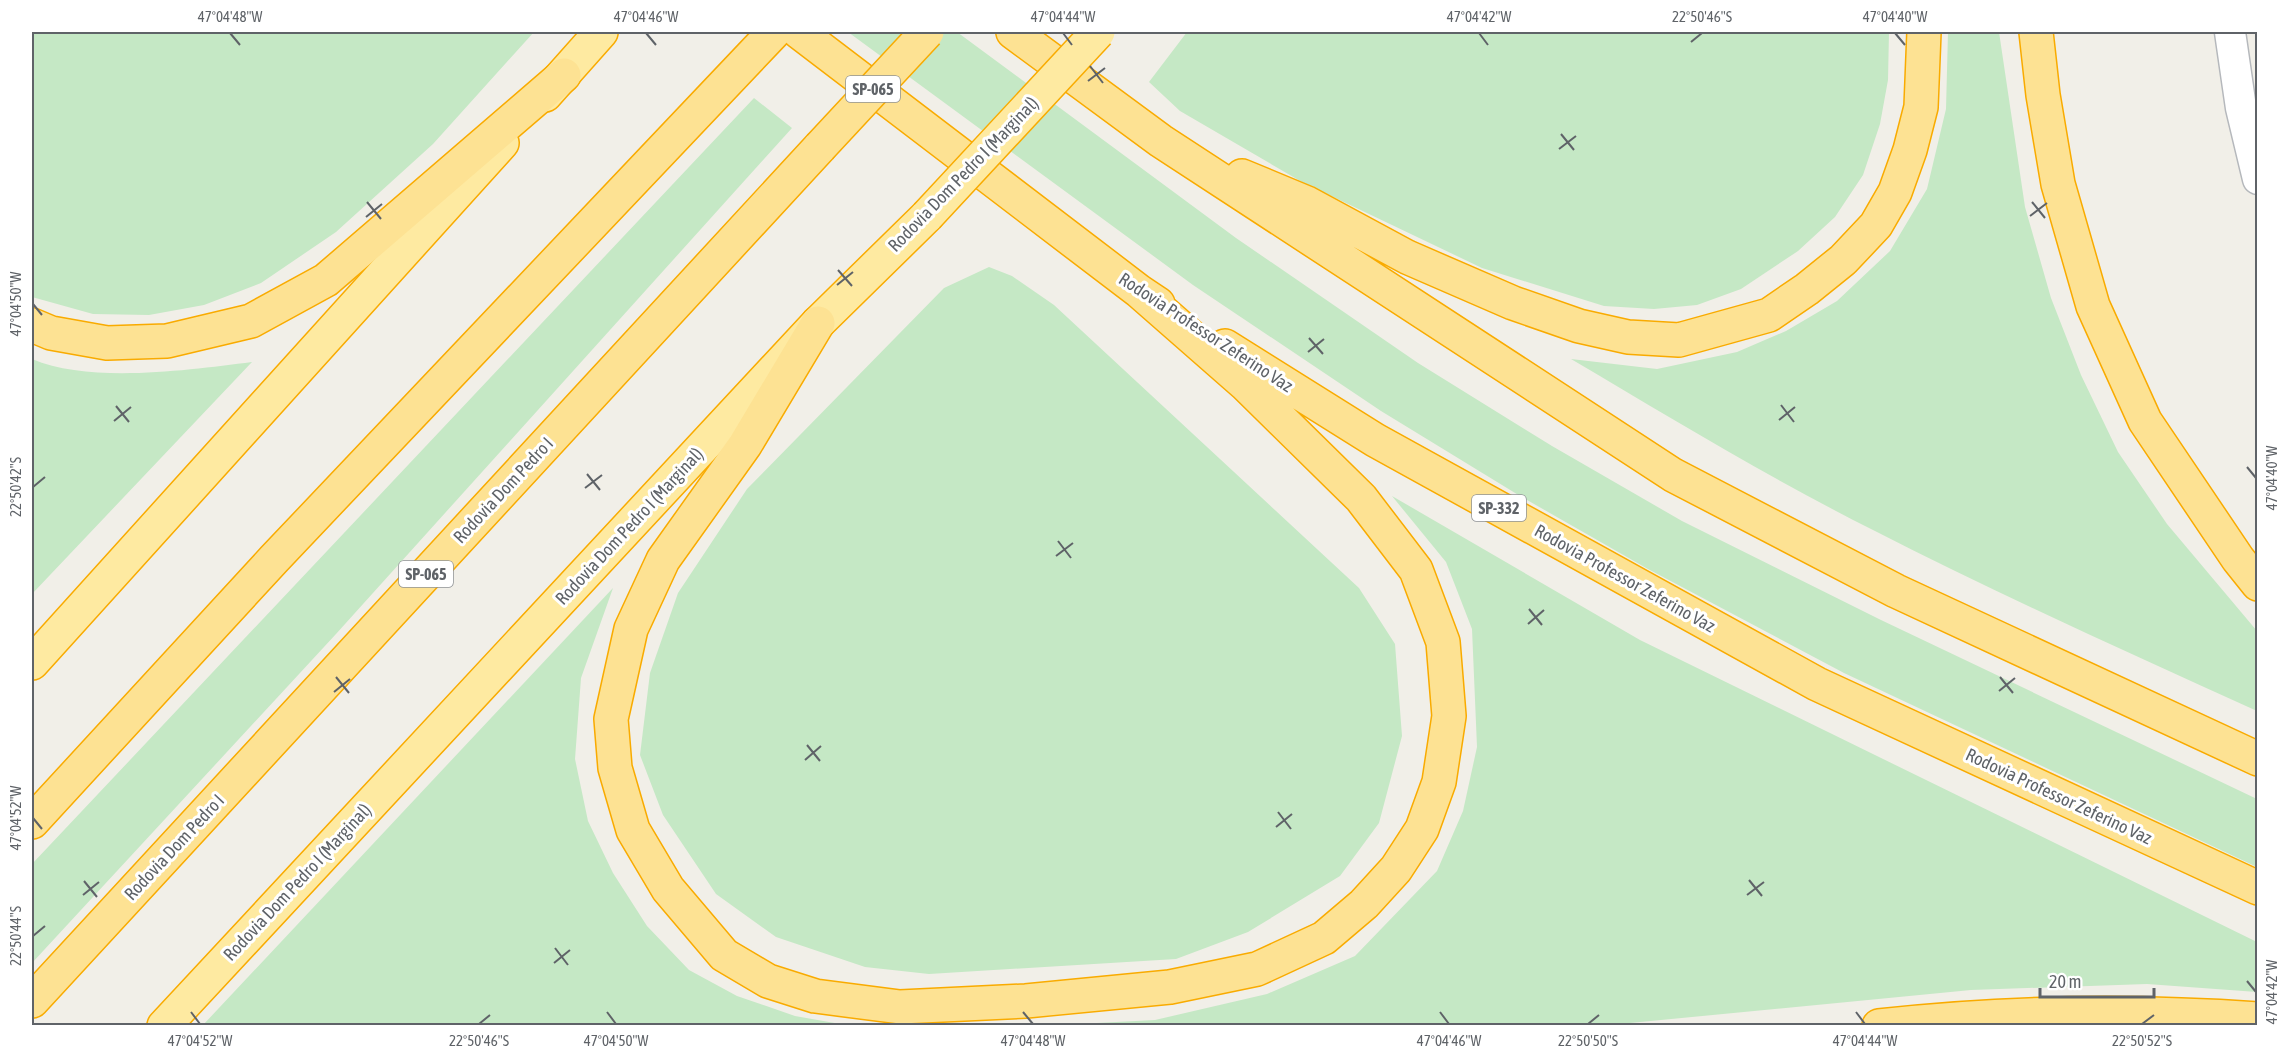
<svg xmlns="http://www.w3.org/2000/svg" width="2289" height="1057" viewBox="0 0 2289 1057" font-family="'Asap Condensed',sans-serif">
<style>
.green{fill:#c5e8c5}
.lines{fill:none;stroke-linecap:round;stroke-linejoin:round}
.minor-casing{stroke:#b5b8bc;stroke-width:33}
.trunk-casing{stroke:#f9ab00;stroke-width:36}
.motorway-casing{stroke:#f9ab00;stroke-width:36}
.minor{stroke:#fff;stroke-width:30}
.trunk{stroke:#feeaa1;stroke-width:33}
.motorway{stroke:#fde293;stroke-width:33}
.trunk-bridge-casing{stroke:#f9ab00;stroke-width:36;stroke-linecap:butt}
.motorway-bridge-casing{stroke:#f9ab00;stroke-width:36;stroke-linecap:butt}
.trunk-bridge{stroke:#feeaa1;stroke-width:33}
.motorway-bridge{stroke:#fde293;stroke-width:33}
.ticks{fill:none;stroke:#5f6368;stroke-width:2}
.labels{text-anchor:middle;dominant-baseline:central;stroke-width:6;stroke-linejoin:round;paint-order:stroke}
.shield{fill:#fff;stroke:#8f9295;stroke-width:1.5}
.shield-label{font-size:16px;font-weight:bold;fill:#5f6368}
.street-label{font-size:18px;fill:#5f6368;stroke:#fff}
.neatline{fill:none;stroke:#5f6368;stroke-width:2}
.ticks-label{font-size:15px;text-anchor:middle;fill:#5f6368}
</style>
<rect width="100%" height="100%" fill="#f1efe8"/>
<path class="green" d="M32,32h502l-101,112 -97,88 -75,51 -57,22 -55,10 -56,-1 -61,-17z
M848,32h109l279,206 182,125 134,83 130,75 199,99 376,179v68l-413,-194 -196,-104 -128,-73 -139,-85 -188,-126z
M1187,32h702l-1,48 -8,44 -17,51 -28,42 -37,34 -57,38 -44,16 -43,4 -50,-3 -122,-38 -180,-86 -122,-71 -31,-29z
M1948,32h51l26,175 26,91 30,77 37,77 49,72 90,107v80c-128,-58 -257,-116 -382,-180 -104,-52 -204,-113 -304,-172l86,10 80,-17 49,-21 51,-30 53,-50 37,-62 19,-80z
M754,98l38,30 -456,506 -304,329v-99z
M989,267l23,9 42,29 305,283 36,56 7,92 -23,87 -39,53 -92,56 -72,27 -247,15 -64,-7 -89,-30 -60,-43 -53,-79 -23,-60 10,-82 28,-80 69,-104 197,-201z
M32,359c59,25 156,11 220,3l-220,232z
M1392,496l248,144 617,302v50l-110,-8 -176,6 -372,36 -541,-1 97,-5 112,-26 88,-38 82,-85 26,-60 14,-64 -5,-118 -26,-67z
M613,588l-32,90 -6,81 13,62 25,52 34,53 42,44 48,26 58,20 51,9h-643z"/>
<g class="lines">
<defs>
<path id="minor" d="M2230,32l11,76 17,71"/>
<path id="trunk" d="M545,95l56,-63
M32,663l470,-520
M164,1026l654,-703 109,-107"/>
<path id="motorway" d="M799,32l341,260 18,12
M1013,32l148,109 512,334 223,116 362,168
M2036,32l7,63 15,89 35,122 52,115 93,138 20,25
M1242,176l65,27 100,54 106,46 66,23 49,11 51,3 90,-25 38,-26 36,-29 33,-35 19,-33 15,-42 11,-43 3,-75
M818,323l-73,122 -82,115 -32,69 -20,90 4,49 18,62 35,59 56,66 44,26 47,15 85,11 126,-6 144,-14 87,-18 67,-31 40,-34 32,-35 26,-40 17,-47 10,-66 -6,-74 -27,-72 -55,-72 -116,-114 -105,-92
M32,325l19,8 56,10 60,-2 84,-20 75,-41 238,-205
M1225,346l150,94 442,244 441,204
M32,822l242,-263 500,-527
M32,1001l788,-854
M1879,1026c125,-14 252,-16 379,-7"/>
</defs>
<use href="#minor" class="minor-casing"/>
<use href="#trunk" class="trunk-casing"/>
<use href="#motorway" class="motorway-casing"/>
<use href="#minor" class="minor"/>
<use href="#trunk" class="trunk"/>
<use href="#motorway" class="motorway"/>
<defs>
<path id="trunk-bridge" d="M927,216l171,-184"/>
<path id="motorway-bridge" d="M820,147l107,-115"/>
</defs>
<use href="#trunk-bridge" class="trunk-bridge-casing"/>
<use href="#motorway-bridge" class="motorway-bridge-casing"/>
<use href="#trunk-bridge" class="trunk-bridge"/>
<use href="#motorway-bridge" class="motorway-bridge"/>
</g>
<path class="ticks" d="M230,33l10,12M646,33l10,12M1063,33l9,12M1479,33l9,12M1895,33l10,12M1691,42l11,-9M1090,66l13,17M1088,81l17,-13M1561,134l13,16M1559,149l17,-13M367,202l14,17M2032,202l13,16M2030,216l17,-13M366,217l16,-13M838,270l14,16M837,285l16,-13M33,304l9,11M1309,338l14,16M1308,352l16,-13M1781,405l13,17M116,406l13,16M1779,420l16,-13M114,421l17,-14M2247,467l9,11M587,474l13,16M33,487l12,-10M585,488l17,-13M1058,541l13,17M1056,556l17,-13M1529,609l13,16M1528,624l16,-14M336,677l13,16M2000,677l13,16M1999,691l16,-13M334,692l16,-13M807,745l13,16M805,760l16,-14M1278,812l13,17M33,818l9,11M1276,827l16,-13M1749,880l13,16M84,881l13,16M83,895l16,-13M1747,895l17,-13M33,936l12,-10M555,948l13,17M554,963l16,-13M2247,981l9,11M191,1012l9,12M607,1012l9,12M1023,1012l10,12M1440,1012l9,12M1856,1012l9,12M479,1024l11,-9M1588,1024l11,-9M2142,1024l12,-9"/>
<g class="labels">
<g class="shield">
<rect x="846" y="76" width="54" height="26" rx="4.5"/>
<rect x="1472" y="495" width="54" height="26" rx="4.5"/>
<rect x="399" y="561" width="54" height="26" rx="4.5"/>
</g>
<g class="shield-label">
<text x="873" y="89">SP-065</text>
<text x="1499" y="508">SP-332</text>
<text x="426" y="574">SP-065</text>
</g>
<g class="street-label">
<text transform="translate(963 174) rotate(-46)">Rodovia Dom Pedro I (Marginal)</text>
<text transform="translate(1206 332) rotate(33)">Rodovia Professor Zeferino Vaz</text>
<text transform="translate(503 490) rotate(-47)">Rodovia Dom Pedro I</text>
<text transform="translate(629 526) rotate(-47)">Rodovia Dom Pedro I (Marginal)</text>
<text transform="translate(1625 578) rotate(29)">Rodovia Professor Zeferino Vaz</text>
<text transform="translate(2059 796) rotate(25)">Rodovia Professor Zeferino Vaz</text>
<text transform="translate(174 847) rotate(-47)">Rodovia Dom Pedro I</text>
<text transform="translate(297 882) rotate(-47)">Rodovia Dom Pedro I (Marginal)</text>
</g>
</g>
<rect width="2289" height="1057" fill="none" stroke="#ffffff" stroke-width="66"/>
<path d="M2040 988v9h114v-9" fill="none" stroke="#5f6368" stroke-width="3"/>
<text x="2049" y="988" font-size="18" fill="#5f6368" stroke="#ffffff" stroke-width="4.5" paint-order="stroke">20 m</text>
<rect x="33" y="33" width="2223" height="991" class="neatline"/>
<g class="ticks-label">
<text x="230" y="22">47°04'48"W</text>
<text x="646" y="22">47°04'46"W</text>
<text x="1063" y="22">47°04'44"W</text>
<text x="1479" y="22">47°04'42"W</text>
<text x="1702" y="22">22°50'46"S</text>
<text x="1895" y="22">47°04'40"W</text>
<text transform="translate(16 304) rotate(-90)" y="5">47°04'50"W</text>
<text transform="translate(2272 478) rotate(-90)" y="5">47°04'40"W</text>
<text transform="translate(16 487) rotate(-90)" y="5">22°50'42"S</text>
<text transform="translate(16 818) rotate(-90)" y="5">47°04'52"W</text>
<text transform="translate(16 936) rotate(-90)" y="5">22°50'44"S</text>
<text transform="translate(2272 992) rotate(-90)" y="5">47°04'42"W</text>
<text x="200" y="1046">47°04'52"W</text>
<text x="479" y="1046">22°50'46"S</text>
<text x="616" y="1046">47°04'50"W</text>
<text x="1033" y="1046">47°04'48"W</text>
<text x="1449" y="1046">47°04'46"W</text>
<text x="1588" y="1046">22°50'50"S</text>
<text x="1865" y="1046">47°04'44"W</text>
<text x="2142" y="1046">22°50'52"S</text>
</g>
</svg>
